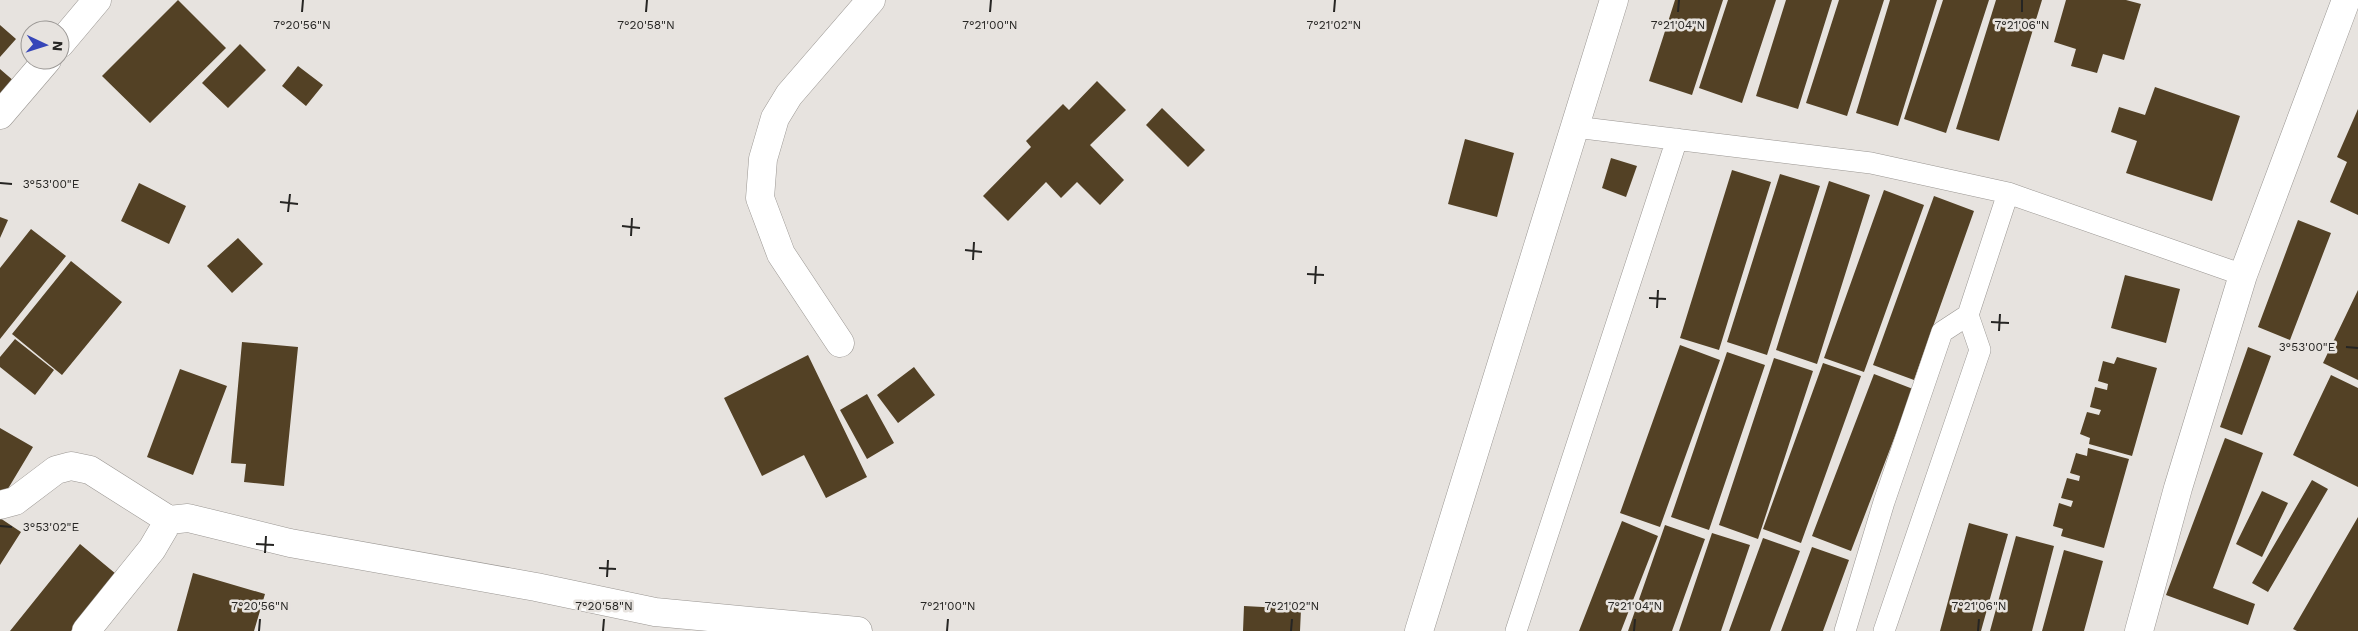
<svg xmlns="http://www.w3.org/2000/svg" width="2358" height="631" viewBox="0 0 2358 631" font-family="'Work Sans',sans-serif">
<style>
.building{fill:#534125}
.lines{fill:none;stroke-linecap:round;stroke-linejoin:round}
.service-casing{stroke:#9a9692;stroke-width:22}
.minor-casing{stroke:#9a9692;stroke-width:29}
.service{stroke:#fff;stroke-width:21}
.minor{stroke:#fff;stroke-width:28}
.ticks{fill:none;stroke:#262523;stroke-width:2}
.ticks-label{font-size:12px;text-anchor:middle;fill:#262523;stroke:#e7e3df;stroke-width:5;stroke-linejoin:round;paint-order:stroke}
</style>
<rect width="100%" height="100%" fill="#e7e3df"/>
<path class="building" d="M178,0l48,48 -76,75 -48,-47z
M1675,0h48l-31,95 -43,-14z
M1728,0h48l-34,103 -43,-15z
M1786,0h46l-34,109 -42,-13z
M1839,0h45l-37,116 -41,-13z
M1890,0h47l-39,126 -42,-13z
M1943,0h46l-43,133 -42,-14z
M1996,0h46l-43,141 -43,-12z
M2066,0h60l15,4 -17,56 -21,-6 -6,19 -26,-7 5,-17 -22,-7z
M0,25l16,14 -16,18z
M240,44l26,26 -38,38 -26,-25z
M298,66l25,19 -17,21 -24,-20z
M0,69l15,13 -15,18z
M1097,81l29,29 -36,35 34,35 -24,25 -23,-23 -16,16 -15,-16 -38,39 -25,-25 48,-49 -5,-6 37,-37 6,6z
M2155,87l85,29 -28,85 -86,-28 11,-32 -26,-9 8,-25 26,8z
M1162,108l43,42 -17,17 -42,-42z
M2358,109v106l-28,-13 17,-40 -10,-5z
M1465,139l49,14 -17,64 -49,-13z
M1611,158l26,8 -11,31 -24,-9z
M1732,170l39,12 -52,168 -39,-12z
M1780,174l40,12 -53,169 -40,-13z
M1829,181l41,14 -53,169 -41,-14z
M139,183l47,23 -17,38 -48,-23z
M1884,190l40,15 -60,167 -40,-14z
M1934,196l40,15 -60,169 -41,-15z
M0,217l8,3 -8,18z
M2298,220l33,13 -41,107 -32,-13z
M31,229l35,27 -66,83v-71z
M238,238l25,26 -31,29 -25,-27z
M71,261l51,41 -60,73 -50,-41z
M2125,275l55,14 -14,54 -55,-15z
M2358,290v90l-35,-17z
M15,339l39,31 -19,25 -35,-28v-10z
M242,342l56,5 -14,139 -40,-4 2,-18 -15,-1z
M1680,345l40,15 -60,167 -40,-14z
M2248,347l23,9 -29,79 -22,-8z
M1727,352l38,13 -56,165 -38,-13z
M808,355l59,122 -41,21 -22,-43 -42,21 -38,-78z
M2117,357l40,11 -25,88 -43,-12 1,-6 -10,-4 7,-22 12,3 2,-5 -11,-3 5,-20 12,3 1,-6 -10,-3 5,-20 11,3z
M1774,358l39,13 -55,168 -39,-14z
M1823,363l38,13 -60,167 -38,-14z
M914,367l21,28 -37,28 -21,-28z
M180,369l47,17 -34,89 -46,-18z
M1874,374l39,15 -62,162 -39,-15z
M2331,375l27,13v99l-65,-32z
M867,394l27,49 -27,16 -27,-49z
M0,428l33,19 -33,55z
M2225,438l38,15 -50,135 42,16 -7,21 -82,-30z
M2088,448l41,11 -25,89 -43,-12 2,-7 -10,-3 6,-23 12,4 2,-6 -12,-3 6,-20 12,3 1,-5 -10,-3 6,-20 11,3z
M2312,480l16,9 -60,103 -16,-9z
M2262,491l26,12 -26,54 -26,-13z
M2358,517v114h-61l-4,-2z
M0,518l21,14 -21,33z
M1622,521l36,15 -37,95h-42z
M1969,523l39,11 -27,97h-41z
M1665,525l40,14 -33,92h-44z
M1712,533l38,12 -29,86h-42z
M2016,536l38,10 -22,85h-42z
M1763,538l37,13 -30,80h-41z
M80,544l36,30 -45,57h-61z
M1812,547l37,13 -26,71h-42z
M2064,550l39,11 -19,70h-42z
M193,573l72,21 -11,37h-77z
M1244,606l57,3 -1,22h-57z"/>
<g class="lines">
<defs>
<path id="service" d="M1575,127l296,36 137,30 235,82
M1516,631l161,-492
M1845,631l39,-129 58,-170 26,-17
M1884,631l96,-281 -12,-35 40,-122"/>
<path id="minor" d="M60,44l37,-44
M0,115l47,-55
M840,343l-59,-89 -21,-56 3,-39 12,-41 14,-23 82,-95
M0,505l15,-4 41,-31 15,-4 19,4 79,50 19,-2 102,25 246,44 119,25 203,19
M86,631l66,-82 17,-29
M1419,631l195,-631
M2139,631l39,-143 65,-213 103,-275"/>
</defs>
<use href="#service" class="service-casing"/>
<use href="#minor" class="minor-casing"/>
<use href="#service" class="service"/>
<use href="#minor" class="minor"/>
</g>
<path class="ticks" d="M302,12l1,-12M646,12l1,-12M990,12l1,-12M1334,12l1,-12M1678,12l1,-12M2022,12v-12M0,183l12,1M280,202l18,2M288,212l2,-18M622,226l18,2M631,236l1,-18M965,250l17,2M973,260l1,-18M1307,274l17,1M1315,284l1,-18M1649,298l17,1M1657,308l1,-18M1991,322l18,1M1999,331l1,-17M2346,347l12,1M0,526l12,1M256,544l18,1M265,553l1,-17M599,568l17,1M607,577l1,-17M259,631l1,-12M603,631l1,-12M947,631l1,-12M1291,631l1,-12M1634,631l1,-12M1978,631l1,-12"/>
<g class="ticks-label">
<text x="302" y="29">7°20'56"N</text>
<text x="646" y="29">7°20'58"N</text>
<text x="990" y="29">7°21'00"N</text>
<text x="1334" y="29">7°21'02"N</text>
<text x="1678" y="29">7°21'04"N</text>
<text x="2022" y="29">7°21'06"N</text>
<text x="51" y="188">3°53'00"E</text>
<text x="2307" y="351">3°53'00"E</text>
<text x="51" y="531">3°53'02"E</text>
<text x="260" y="610">7°20'56"N</text>
<text x="604" y="610">7°20'58"N</text>
<text x="948" y="610">7°21'00"N</text>
<text x="1292" y="610">7°21'02"N</text>
<text x="1635" y="610">7°21'04"N</text>
<text x="1979" y="610">7°21'06"N</text>
</g>
<g transform="translate(45 45) rotate(94)"><circle r="24" fill="#e7e3df" stroke="#9a9794"/>
<path d="M0-4L9 19L0 12L-9 19Z" fill="#3646b9"/>
<text y="-8" font-size="14" font-weight="bold" text-anchor="middle" fill="#262523">N</text>
</g>
</svg>
